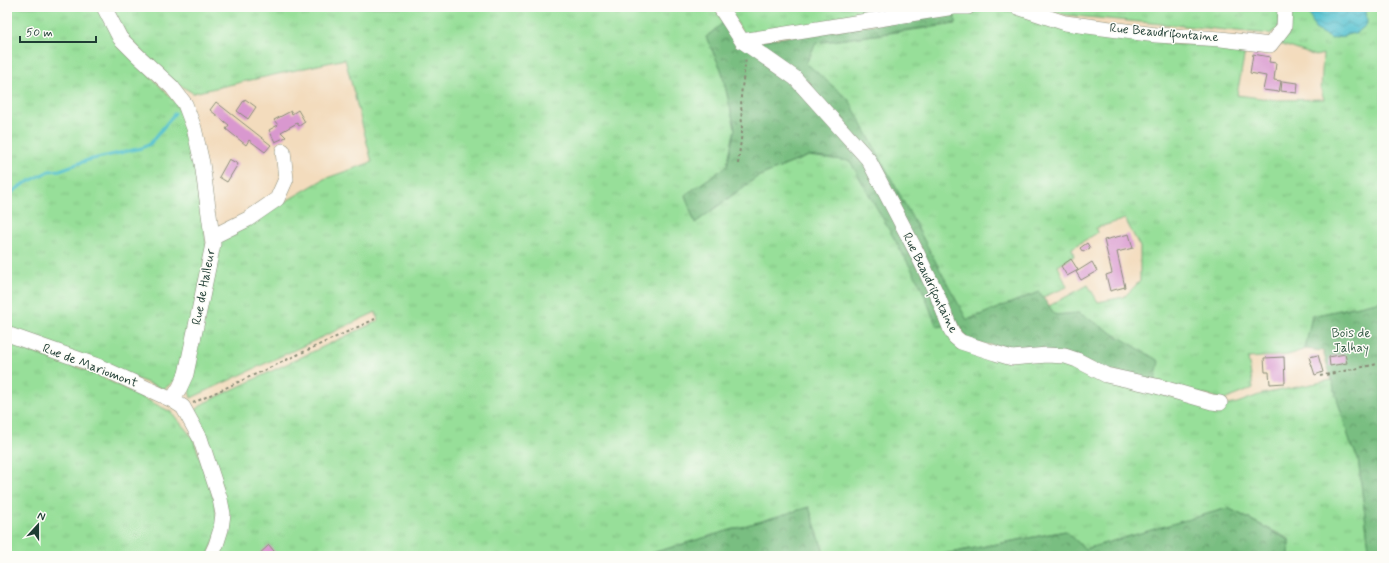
<svg xmlns="http://www.w3.org/2000/svg" width="1389" height="563" viewBox="0 0 1389 563" font-family="Mynerve,sans-serif">
<style>
.grass{fill:url(#grass-tufts);stroke:#5b8e66}
.forest{fill:url(#forest-crowns);stroke:#4c7e5a}
.water{fill:url(#water-waves);stroke:#3a8082}
.lines{fill:none;stroke-linecap:round;stroke-linejoin:round}
.stream{stroke:#56c2d0;stroke-width:3}
.building{fill:#d998cf}
.minor-casing{stroke:#898c78;stroke-width:16}
.path{stroke:#898c78;stroke-width:2;stroke-dasharray:3 3;stroke-linecap:butt}
.minor{stroke:#fff;stroke-width:15}
.labels{text-anchor:middle;dominant-baseline:central;stroke-width:3;stroke-linejoin:round;paint-order:stroke}
.street-label{font-size:13px;fill:#1f3d34;stroke:#fdfcf7}
.park-label{font-size:13px;fill:#375d48;stroke:#fdfcf7}
</style>
<defs>
<pattern id="grass-tufts" width="24" height="20" patternUnits="userSpaceOnUse"><rect width="24" height="20" fill="#97df99"/><path d="M3 7l-1-3M5 7V3M7 7l1-3M15 17l-1-3M17 17v-4M19 17l1-3" fill="none" stroke="#82c084"/></pattern>
<pattern id="forest-crowns" width="20" height="18" patternUnits="userSpaceOnUse"><rect width="20" height="18" fill="#79be81"/><path d="M2 6a3 3 0 1 1 6 0M12 15a3 3 0 1 1 6 0" fill="none" stroke="#639c6a"/></pattern>
<pattern id="water-waves" width="16" height="10" patternUnits="userSpaceOnUse"><rect width="16" height="10" fill="#56c2d0"/><path d="M0 5q4-4 8 0t8 0" fill="none" stroke="#479faa"/></pattern>
</defs>
<rect width="100%" height="100%" fill="#fdfcf7"/>
<filter id="ink" filterUnits="userSpaceOnUse"><feTurbulence type="fractalNoise" baseFrequency=".025" numOctaves="2"/><feDisplacementMap in="SourceGraphic" scale="8" xChannelSelector="R" yChannelSelector="G"/><feConvolveMatrix kernelMatrix="1 2 1 2 8 2 1 2 1" color-interpolation-filters="sRGB"/></filter>
<filter id="wash" filterUnits="userSpaceOnUse"><feTurbulence type="fractalNoise" baseFrequency=".012" numOctaves="4" result="noise"/><feDisplacementMap in="SourceGraphic" scale="16" xChannelSelector="R" yChannelSelector="G"/><feGaussianBlur stdDeviation="0.9" result="paint"/><feColorMatrix in="noise" values="0 0 0 0 0 0 0 0 0 0 0 0 0 0 0 0 0 1.4 0 .05"/><feComposite in="paint" operator="in"/></filter>
<g filter="url(#wash)">
<rect width="100%" height="100%" fill="#f3dcbd"/>
<path class="grass" d="M7,7h93l43,61 33,35 12,26 8,24 11,98 -26,125 -17,13 -157,-59z
M111,7h604l8,16 -17,14 15,32 14,59 -8,38 -42,29 10,28 62,-46 52,-21 42,5 70,125 16,41 8,-2 8,17 105,19 66,24 91,23 22,-5 25,-9 70,-14 18,62 8,16 12,98h-81v-17l-61,-31 -143,41 -20,-18 -132,25h-108l-16,-49 -167,49h-426l7,-59 -28,-86 9,-8 174,-82 -2,-9 -185,86 -4,-15 31,-144 58,-32 48,-28 48,-17 -27,-103 -152,34 -22,-13 -43,-42z
M727,7h206l-188,29z
M1037,7h243v20l-10,7 -205,-19z
M1290,7h92v294l-70,15 -7,33 -17,6 -40,3 5,30 -29,12 -69,-19 -76,-68 -24,2 -6,-9 39,-21 10,17 26,-5 16,-16v-34l-15,-28 -29,9 1,5 -25,15 2,8 -16,10 9,21 -24,10 -4,-5 -72,28 -161,-257 10,-20 140,-19 -4,-11 37,-4 32,3 138,27 7,5 80,2 -9,49 40,5 47,-1 -3,-9 2,-36 -7,2 -39,-13z
M7,341l22,10 65,22 77,39 22,26 22,63 3,31 -10,24h-201z"/>
<path class="forest" d="M952,13l5,10 -141,20 -10,20 43,37 118,220 72,-28 16,23 24,-2 80,48 -4,20 -48,-11 -39,-15 -99,-13 -11,-19 -21,4 -16,-41 -71,-125 -42,-5 -51,21 -62,46 -10,-28 42,-29 8,-38 -14,-59 -15,-32 17,-14 15,21z
M1382,301v255h-12l-12,-98 -8,-16 -27,-91 -18,-2 7,-33z
M809,507l16,49h-183z
M1228,508l61,32v16h-356l133,-25 19,18z"/>
<path class="water" d="M1307,7h59l1,17 -9,8 -26,7 -17,-10z"/>
<g class="lines">
<path class="stream" d="M7,196l15,-11 27,-14 11,-1 28,-10 54,-12 8,-4 25,-31"/>
</g>
<g id="blocks">
<path class="building" d="M1253,54l17,3 -1,5 7,1 -2,17 7,1 -2,11 -16,-2 3,-14 -16,-3z
M1282,81l16,2 -1,10 -16,-2z
M245,99l11,8 -8,12 -11,-8z
M216,102l55,43 -6,7 -16,-12 -3,5 -20,-16 3,-4 -19,-15z
M298,110l7,12 -6,4 -2,-3 -16,9 5,5 -11,5 -6,-12 9,-5 -4,-5 17,-9 1,3z
M229,159l9,5 -11,18 -8,-5z
M1129,234l4,14 -16,4 8,35 -15,4 -4,-16 6,-2 -8,-33z
M1087,243l3,5 -7,4 -3,-4z
M1071,259l7,11 -11,6 -6,-10z
M1092,262l5,9 -16,9 -5,-8z
M1345,354l2,9 -17,3 -1,-9z
M1318,355l5,17 -8,3 -6,-18z
M1284,357l1,26 -15,1 -1,-12h-4l-1,-14z
M269,545l9,11h-21z"/>
</g>
</g>
<g filter="url(#ink)">
<use href="#blocks" fill-opacity="0" stroke="#898c78" stroke-width="1"/>
<g class="lines">
<defs>
<path id="minor" d="M104,7l16,31 16,16 36,33 13,17 9,24 8,35 11,81 -27,130 -6,13 -8,13
M720,7l22,34 53,37 73,81 48,92 22,46 13,33 4,7 6,5 34,11 17,5 35,-3 18,1 12,4 29,15 50,11 56,16 8,1
M1017,7l48,16 91,12 65,4 49,6 14,-18 1,-20
M742,41l212,-34h14
M212,237l36,-18 29,-20 9,-20 -3,-28
M7,334l91,32 74,34 11,7 17,31 20,61 3,15 -2,15 -5,16 -5,11"/>
</defs>
<use href="#minor" class="minor-casing"/>
<path class="path" d="M738,164l4,-32 -1,-37 5,-37
M1320,376l62,-13
M193,403l182,-84"/>
<use href="#minor" class="minor"/>
</g>
</g>
<g class="labels">
<g class="street-label">
<text transform="translate(1164 33) rotate(5)">Rue Beaudrifontaine</text>
<text transform="translate(930 283) rotate(64)">Rue Beaudrifontaine</text>
<text transform="translate(204 287) rotate(-79)">Rue de Halleur</text>
<text transform="translate(90 366) rotate(21)">Rue de Mariomont</text>
</g>
<g class="park-label">
<text x="1351" y="333">Bois de<tspan x="1351" dy="15">Jalhay</tspan></text>
</g>
</g>
<rect width="1389" height="563" fill="none" stroke="#fdfcf7" stroke-width="24"/>
<g transform="translate(38 525) rotate(21)" stroke="#fdfcf7" stroke-width="3" paint-order="stroke">
<path d="M0-3L7 15L0 10L-7 15Z" fill="#1f3d34"/>
<text y="-6" font-size="11" font-weight="bold" text-anchor="middle" fill="#1f3d34">N</text>
</g>
<path d="M20 36v6h76v-6" fill="none" stroke="#1f3d34" stroke-width="2"/>
<text x="26" y="36" font-size="12" fill="#1f3d34" stroke="#fdfcf7" stroke-width="3" paint-order="stroke">50 m</text>
</svg>
